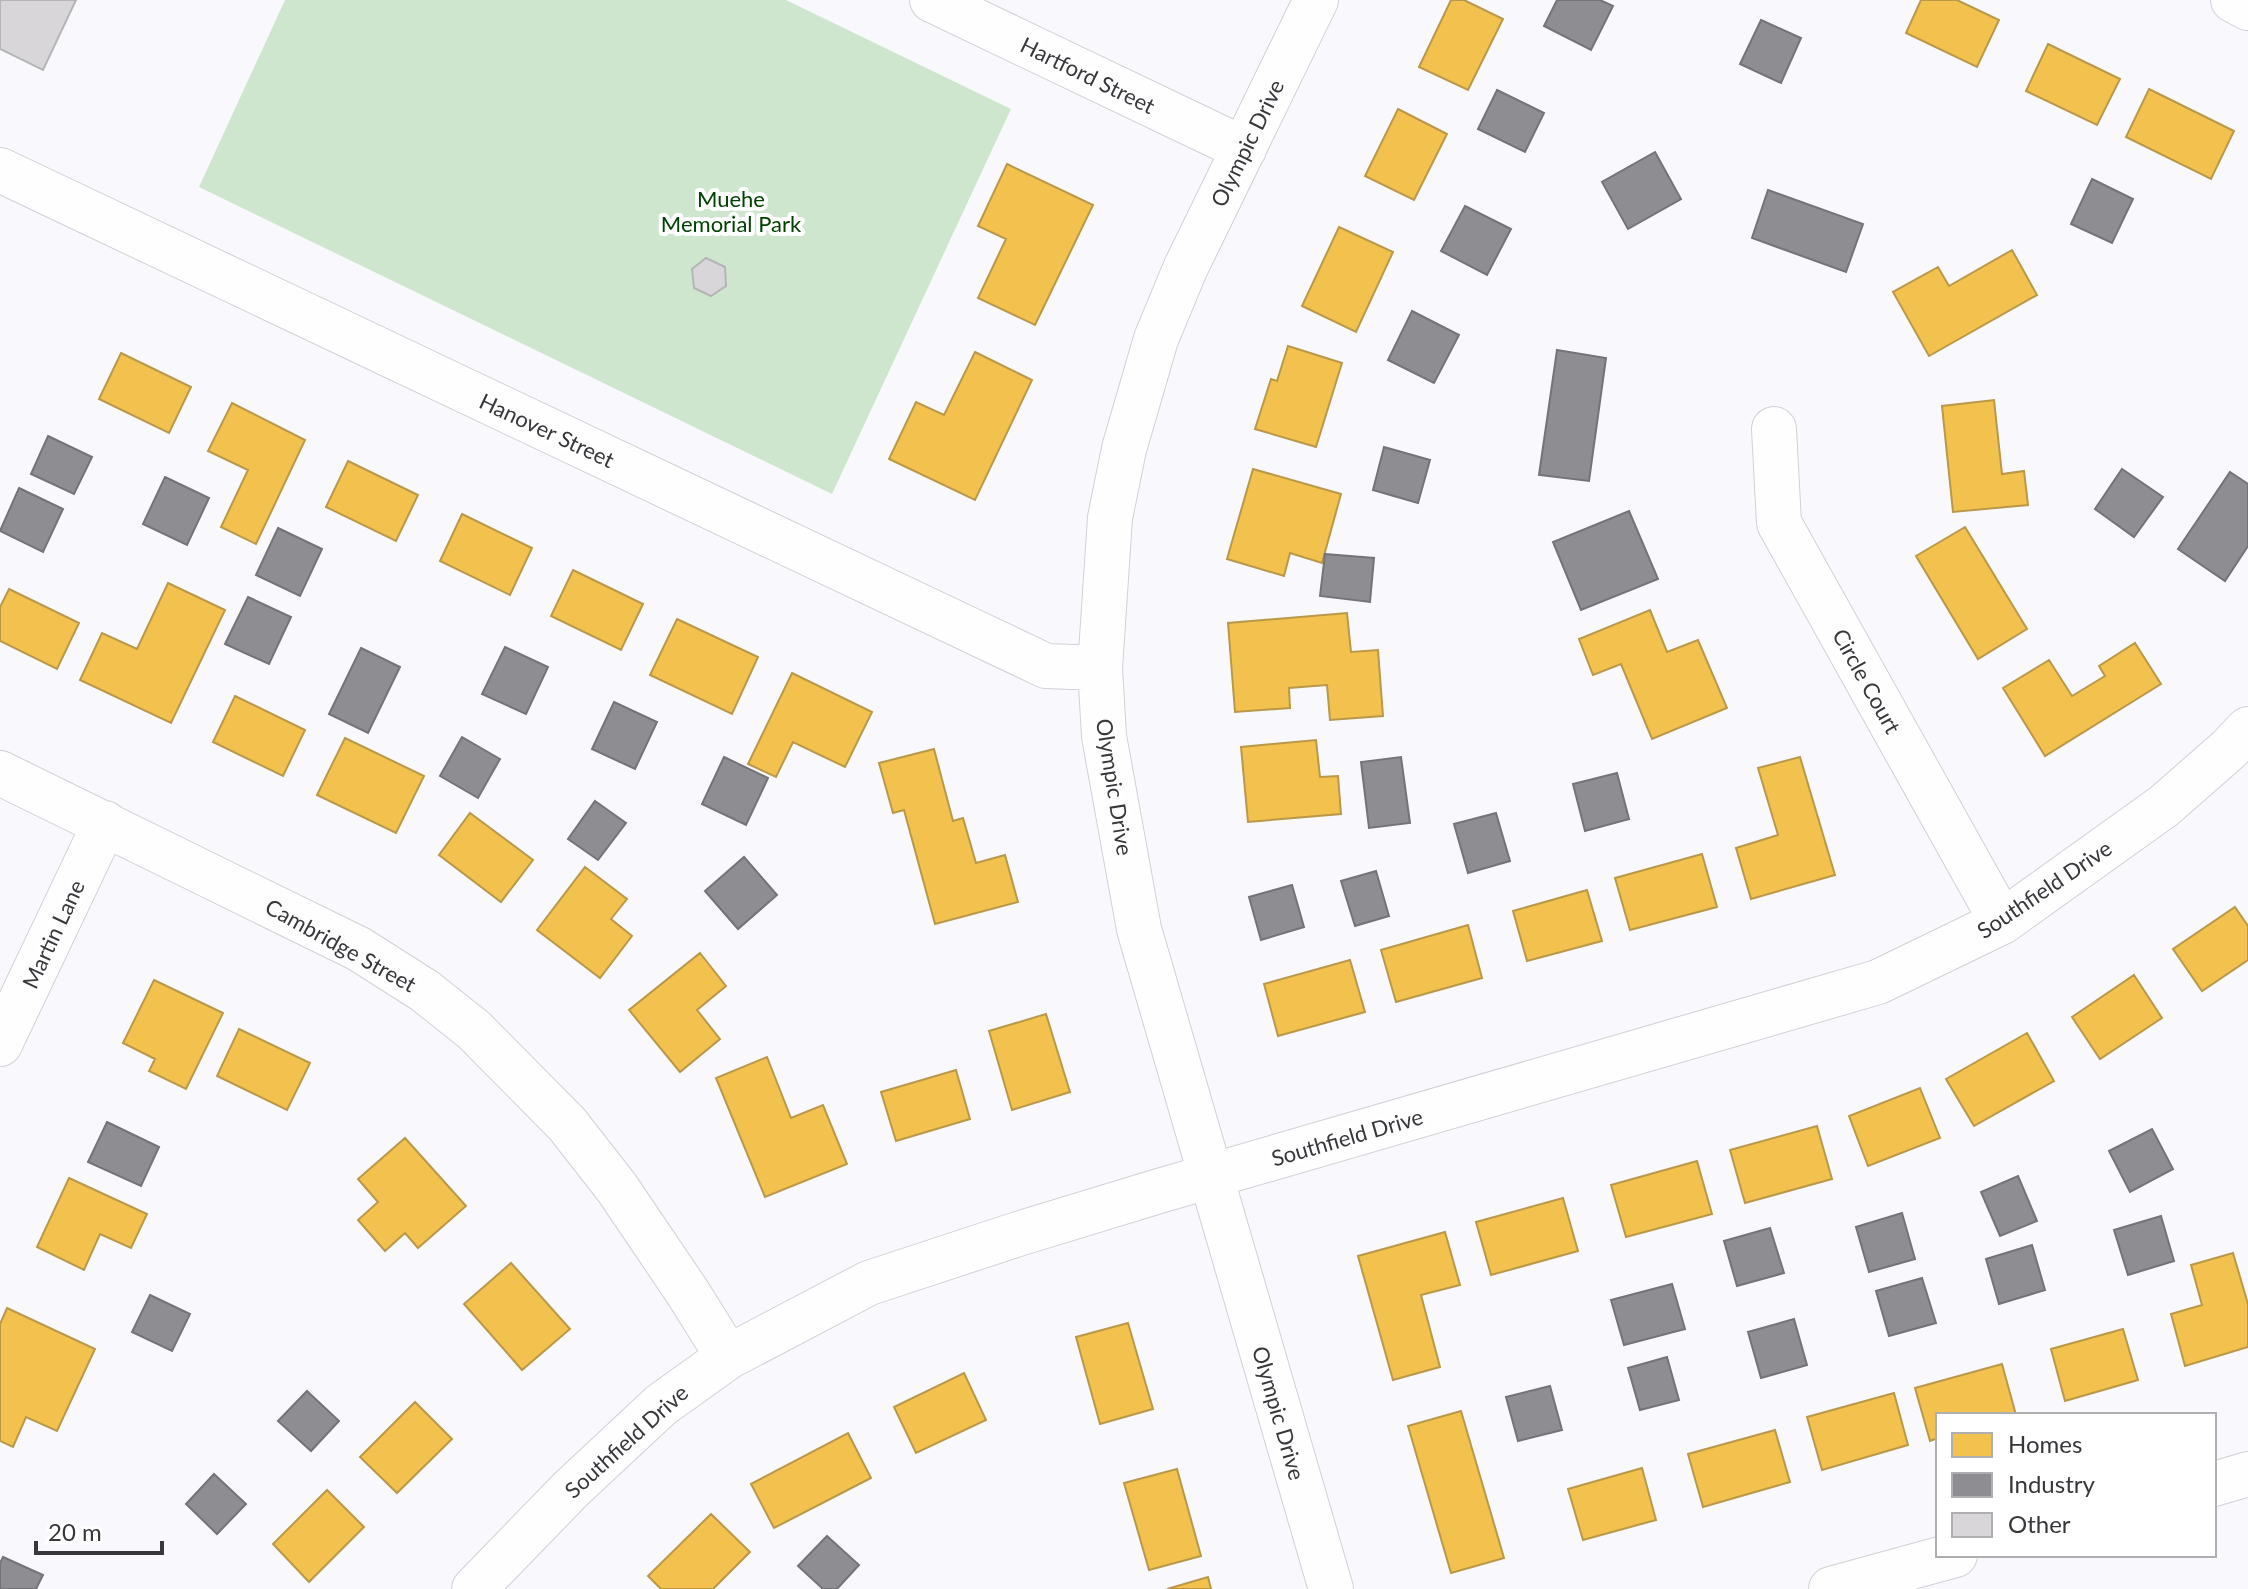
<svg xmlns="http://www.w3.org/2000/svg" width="2248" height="1589" viewBox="0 0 2248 1589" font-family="Lato,sans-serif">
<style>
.green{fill:#cee6cd}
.homes{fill:#f2c14e;stroke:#ba9849;stroke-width:2}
.industry{fill:#8d8d92;stroke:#747478;stroke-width:2}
.building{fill:#d8d6d8;stroke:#b6b5b6;stroke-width:2}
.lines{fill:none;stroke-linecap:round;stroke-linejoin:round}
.minor-casing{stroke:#d1d1d5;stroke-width:46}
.minor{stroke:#fefeff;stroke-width:44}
.labels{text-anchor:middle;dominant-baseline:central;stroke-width:8;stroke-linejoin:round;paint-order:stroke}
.street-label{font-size:22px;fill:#38383c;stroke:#fff}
.park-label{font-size:22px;fill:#004300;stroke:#fff}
</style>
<rect width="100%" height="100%" fill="#f9f9fd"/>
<path class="green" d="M285,0h501l225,109 -179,385 -633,-307z"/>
<path class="homes" d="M1451,0h13l39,19 -35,71 -49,-23z
M1921,0h36l42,20 -22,47 -71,-34z
M2048,44l72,35 -23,46 -71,-34z
M2149,89l85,42 -23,48 -85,-42z
M1398,109l49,25 -33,66 -49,-24z
M1007,164l86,41 -58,120 -57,-27 28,-59 -28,-13z
M1339,227l54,25 -37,80 -54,-26z
M2012,250l25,45 -108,61 -36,-64 45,-25 11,19z
M1288,346l54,17 -26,84 -61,-18 16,-50 6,2z
M975,352l57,28 -57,120 -86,-41 27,-57 28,13z
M121,353l70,34 -22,46 -70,-34z
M1994,400l8,74 22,-3 4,34 -75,7 -11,-106z
M232,403l73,37 -49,104 -35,-17 27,-57 -40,-19z
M348,461l70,34 -22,46 -70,-34z
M1253,469l88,25 -19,69 -32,-10 -6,23 -57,-17z
M462,514l70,34 -22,47 -70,-34z
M1965,527l62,102 -49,30 -62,-103z
M573,570l70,34 -22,46 -70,-34z
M168,583l57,27 -54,113 -91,-43 22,-47 35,16z
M9,589l70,34 -22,46 -57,-28v-34z
M1650,610l17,42 31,-12 29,68 -75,31 -31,-75 -28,11 -14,-36z
M1347,613l4,39 27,-2 5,66 -53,4 -3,-35 -38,3 1,20 -55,4 -7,-89z
M677,619l81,38 -26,57 -82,-39z
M2135,643l26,41 -116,72 -42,-68 46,-28 23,36 33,-20 -6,-10z
M792,673l80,39 -27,55 -52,-25 -17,35 -28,-13z
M235,696l70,34 -22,46 -70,-34z
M345,738l79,38 -28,57 -79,-38z
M1316,740l4,37 18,-1 3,38 -93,8 -7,-75z
M934,749l19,72 10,-3 13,45 29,-8 13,47 -83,22 -31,-114 -11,3 -14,-50z
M1800,757l35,118 -84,24 -15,-51 42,-13 -20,-67z
M470,813l63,47 -32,42 -62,-47z
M1702,854l15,53 -87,23 -15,-52z
M585,867l42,32 -16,20 21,17 -32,42 -63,-48z
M1587,890l15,51 -75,20 -14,-50z
M2235,907l13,19v34l-46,31 -29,-42z
M1468,925l14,53 -86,24 -15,-52z
M700,953l26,33 -29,24 23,29 -40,33 -51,-62z
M1350,960l15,52 -87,24 -14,-52z
M2134,975l28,43 -62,41 -28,-42z
M154,980l69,33 -37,76 -37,-18 6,-12 -32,-16z
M1046,1014l24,78 -58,18 -23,-79z
M239,1029l71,34 -23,47 -70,-34z
M2027,1033l27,48 -80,45 -28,-47z
M767,1057l24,61 32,-13 24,59 -82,33 -49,-119z
M956,1070l14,49 -74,22 -15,-49z
M1920,1088l20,50 -72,28 -19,-50z
M1817,1126l15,53 -87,24 -15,-53z
M405,1138l61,68 -48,42 -13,-15 -20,18 -27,-31 20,-18 -20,-23z
M1697,1161l15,53 -86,23 -15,-52z
M69,1178l78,36 -16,34 -31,-14 -16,36 -47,-23z
M1563,1198l15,53 -87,24 -15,-53z
M1445,1232l15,53 -39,10 19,72 -47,13 -35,-124z
M2233,1253l15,51v43l-63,19 -14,-52 31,-9 -11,-40z
M511,1263l59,66 -48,41 -58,-66z
M7,1308l88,41 -38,82 -31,-14 -13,30 -13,-6v-117z
M1128,1323l25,86 -53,15 -24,-87z
M2123,1329l15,51 -73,21 -14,-52z
M2002,1364l14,51h-78v23l-8,3 -15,-53z
M964,1373l22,47 -70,33 -22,-46z
M1894,1393l14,52 -86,25 -15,-53z
M415,1402l37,37 -55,54 -37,-36z
M1461,1411l43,147 -53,15 -43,-147z
M1775,1430l15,52 -87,25 -15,-53z
M848,1433l23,45 -97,50 -23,-44z
M1642,1468l14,52 -73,20 -15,-51z
M1177,1469l24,87 -52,14 -25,-87z
M327,1490l37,37 -55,55 -36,-38z
M711,1514l39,38 -37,37h-52l-13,-13z
M1208,1577l3,12h-44z"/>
<path class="industry" d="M1557,0h43l13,6 -22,44 -47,-24z
M1761,20l40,18 -20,45 -41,-19z
M1497,90l47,23 -19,39 -47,-23z
M1655,152l26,47 -53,30 -26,-47z
M2092,179l41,20 -21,44 -41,-19z
M1768,190l95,34 -17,48 -94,-34z
M1465,206l46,23 -24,46 -46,-24z
M1412,311l47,24 -25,48 -46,-23z
M1557,350l49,8 -17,123 -50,-6z
M48,436l44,21 -18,37 -43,-20z
M1384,447l46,13 -12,43 -45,-13z
M2122,469l41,28 -29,40 -39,-28z
M2230,472l18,12v62l-23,35 -47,-32z
M165,477l44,21 -22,47 -44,-21z
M19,488l44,21 -20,43 -43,-21z
M1629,511l29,68 -77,31 -28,-68z
M278,528l44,21 -22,47 -44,-21z
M1325,554l49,4 -4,44 -50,-6z
M248,597l43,20 -22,47 -44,-20z
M505,647l43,20 -22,47 -44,-20z
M361,648l39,19 -32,66 -39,-19z
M614,702l43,20 -22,47 -43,-20z
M462,737l38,22 -22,39 -38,-22z
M724,757l44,21 -22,47 -44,-21z
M1401,757l9,66 -41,5 -8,-66z
M1617,773l12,46 -44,12 -12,-47z
M595,801l31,22 -28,37 -30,-21z
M1496,813l14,48 -42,12 -14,-49z
M744,857l33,38 -39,34 -33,-38z
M1376,871l13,45 -34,10 -14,-45z
M1292,885l12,42 -43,13 -12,-43z
M107,1122l52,25 -18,39 -53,-24z
M2152,1129l21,40 -43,23 -21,-41z
M2018,1176l19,45 -37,15 -19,-44z
M1902,1213l13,46 -46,13 -13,-45z
M2161,1216l13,45 -46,14 -14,-45z
M1770,1228l14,45 -47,13 -13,-45z
M2032,1245l13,45 -46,14 -13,-45z
M1922,1278l14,45 -47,13 -13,-45z
M1672,1284l13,45 -61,16 -13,-45z
M150,1295l40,19 -18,37 -40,-19z
M1794,1319l13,46 -46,13 -13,-46z
M1667,1357l12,43 -39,10 -12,-42z
M1550,1386l12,44 -44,11 -12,-44z
M307,1391l32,30 -28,30 -33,-30z
M214,1474l32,30 -29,30 -31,-30z
M827,1536l32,29 -22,24h-14l-25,-23z
M3,1557l40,18 -7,14h-36v-26z"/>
<path class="building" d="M0,0h76l-33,70 -43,-21z
M706,258l19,9 1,19 -15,10 -17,-8 -2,-19z"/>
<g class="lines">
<defs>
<path id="minor" d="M932,0l312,149
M1316,0l-131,269 -29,70 -32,110 -14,69 -10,150 4,68 35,193 192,660
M2233,0l15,8
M0,170l1046,496 54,2
M1774,429l5,94 223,399
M0,773l359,176 66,42 49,39 93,94 50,64 71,105 40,64
M0,1044l105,-221
M2214,1484l34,-10
M474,1589l97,-100 90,-84 67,-48 141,-74 149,-49 141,-43 719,-209 124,-60 162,-116 65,-57 19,-20
M1831,1589l124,-34"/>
</defs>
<use href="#minor" class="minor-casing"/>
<use href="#minor" class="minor"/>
</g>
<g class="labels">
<g class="street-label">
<text transform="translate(1088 75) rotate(26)">Hartford Street</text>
<text transform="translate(1247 143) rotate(-64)">Olympic Drive</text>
<text transform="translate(547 430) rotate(25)">Hanover Street</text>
<text transform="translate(1867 681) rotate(61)">Circle Court</text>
<text transform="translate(1115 787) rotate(81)">Olympic Drive</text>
<text transform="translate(2044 889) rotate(-34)">Southfield Drive</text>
<text transform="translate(53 934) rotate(-65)">Martin Lane</text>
<text transform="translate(341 945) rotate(29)">Cambridge Street</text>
<text transform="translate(1347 1137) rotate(-16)">Southfield Drive</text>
<text transform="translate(1279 1413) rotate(74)">Olympic Drive</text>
<text transform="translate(626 1441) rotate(-42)">Southfield Drive</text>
</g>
<g class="park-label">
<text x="731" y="198">Muehe<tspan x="731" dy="25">Memorial Park</tspan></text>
</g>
</g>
<rect x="1936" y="1413" width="280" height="144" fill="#ffffff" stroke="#afafb1" stroke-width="2"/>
<rect x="1952" y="1433" width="40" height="24" fill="#f2c14e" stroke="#afafb1" stroke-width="2"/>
<text x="2008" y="1453" font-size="24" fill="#38383c">Homes</text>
<rect x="1952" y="1473" width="40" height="24" fill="#8d8d92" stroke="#afafb1" stroke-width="2"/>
<text x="2008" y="1493" font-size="24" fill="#38383c">Industry</text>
<rect x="1952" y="1513" width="40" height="24" fill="#d8d6d8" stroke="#afafb1" stroke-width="2"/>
<text x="2008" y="1533" font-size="24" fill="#38383c">Other</text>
<path d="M36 1541v12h126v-12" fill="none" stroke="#38383c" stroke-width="4"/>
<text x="48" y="1541" font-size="24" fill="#38383c" stroke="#ffffff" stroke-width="6" paint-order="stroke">20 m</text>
</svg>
